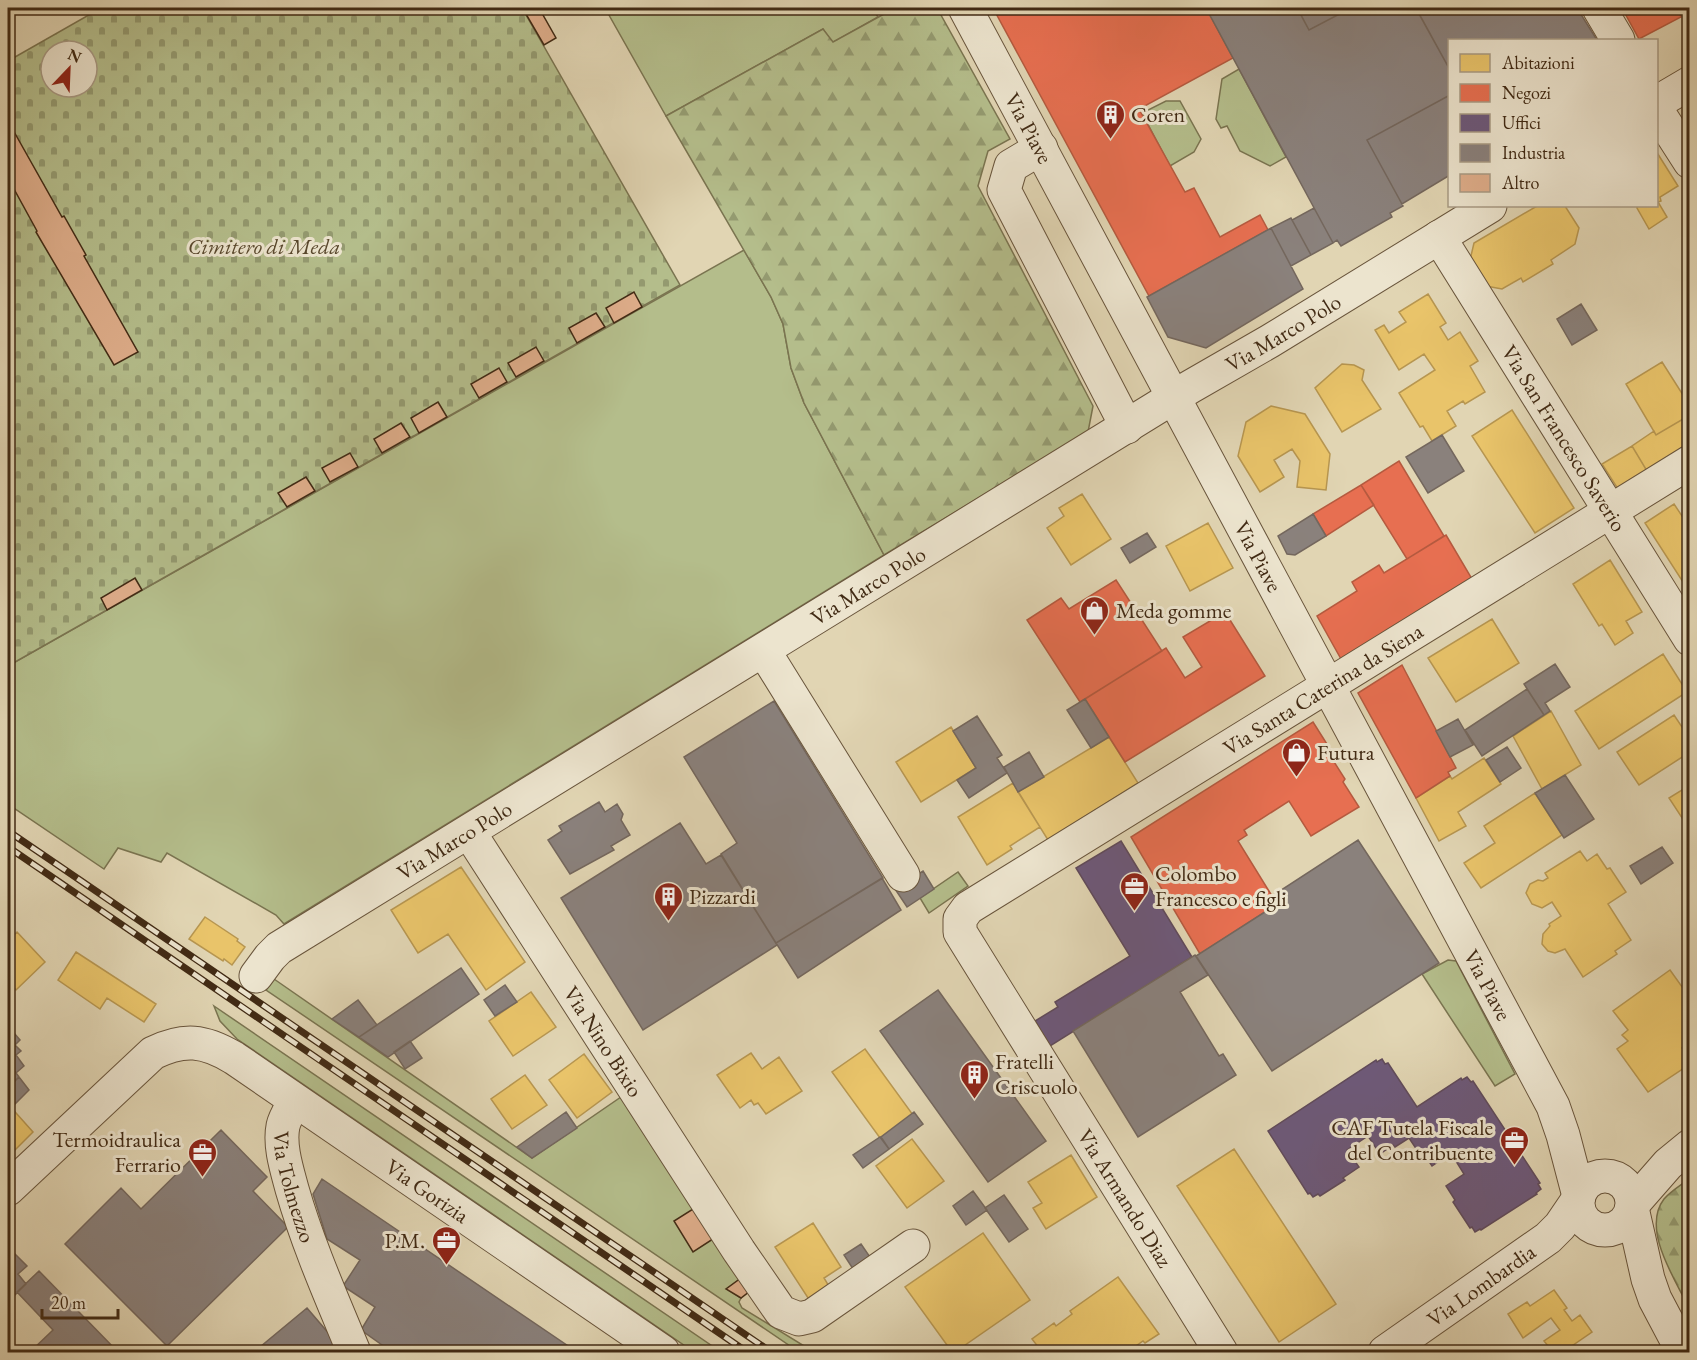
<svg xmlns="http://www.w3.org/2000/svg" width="1697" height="1360" viewBox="0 0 1697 1360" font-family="'EB Garamond',serif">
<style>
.grass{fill:#b4bd8b;stroke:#7a7450;stroke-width:1.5}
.forest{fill:url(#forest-firs);stroke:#7a7450;stroke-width:1.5}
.cemetery{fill:url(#cemetery-stones);stroke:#7a7450;stroke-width:1.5;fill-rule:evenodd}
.homes{fill:#e9c46a;stroke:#b79650;stroke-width:1.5}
.shops{fill:#e76f51;stroke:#b55a3f;stroke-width:1.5}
.offices{fill:#6d597a;stroke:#604b5b;stroke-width:1.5}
.industry{fill:#8a817c;stroke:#74675d;stroke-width:1.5}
.building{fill:#dead8a;stroke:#412a14;stroke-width:1.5}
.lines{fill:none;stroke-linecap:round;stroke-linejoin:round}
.minor-casing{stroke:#69553c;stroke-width:35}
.minor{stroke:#ece4ce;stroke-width:33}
.rail-casing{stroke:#412a14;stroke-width:7}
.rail{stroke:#ece4ce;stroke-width:4.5;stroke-dasharray:14;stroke-linecap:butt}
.labels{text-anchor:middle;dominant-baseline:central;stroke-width:6;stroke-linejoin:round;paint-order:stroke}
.poi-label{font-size:22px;fill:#412a14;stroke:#ece4ce;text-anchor:start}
.street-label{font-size:22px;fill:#412a14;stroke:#ece4ce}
.park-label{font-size:22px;font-style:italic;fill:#58472c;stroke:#ece4ce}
</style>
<defs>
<pattern id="forest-firs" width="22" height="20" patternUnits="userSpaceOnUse" patternTransform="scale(1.5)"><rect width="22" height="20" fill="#b4bd8b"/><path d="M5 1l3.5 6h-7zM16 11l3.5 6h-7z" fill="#949a70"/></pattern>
<pattern id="cemetery-stones" width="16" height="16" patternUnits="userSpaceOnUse" patternTransform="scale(1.5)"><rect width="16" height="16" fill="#b4bd8b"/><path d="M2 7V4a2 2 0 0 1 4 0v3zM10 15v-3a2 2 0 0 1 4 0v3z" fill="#949a70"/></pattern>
</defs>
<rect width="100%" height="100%" fill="#e1d5b3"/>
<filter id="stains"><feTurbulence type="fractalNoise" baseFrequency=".00333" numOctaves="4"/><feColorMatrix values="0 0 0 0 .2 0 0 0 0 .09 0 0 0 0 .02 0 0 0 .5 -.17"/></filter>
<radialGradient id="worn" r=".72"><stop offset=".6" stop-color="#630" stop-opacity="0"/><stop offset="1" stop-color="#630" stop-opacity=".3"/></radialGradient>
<path class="grass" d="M605,8h267l6,9 -46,26 -9,-14 -157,87z
M1239,69l47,88 -16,9 -30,-15 -13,-25 -6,2 -5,-9 6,-40z
M1166,101h14l21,38 -7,13 -24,14 -28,-53z
M744,250l27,47 12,27 8,44 13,35 80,152 -600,369 -8,-9 -109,-62 -6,9 -43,-14 -14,21 -96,-65v-138z
M958,872l10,14 -39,27 -9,-15z
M1448,960l8,1 59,113 -20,12 -73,-112z
M274,979l258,179 89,-61 120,181 -14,11 14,9 -2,4 3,6 72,44h-15l-533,-362z
M214,1006l507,346h-27l-457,-313 -17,-18z"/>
<path class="forest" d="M895,8h42l73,131 -22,12 -10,35 115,220 -5,26 -204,123 -80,-152 -13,-35 -8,-44 -12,-27 -105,-181 157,-87 10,13z
M1689,1179v129c-14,-29 -48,-79 -25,-109 7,-8 17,-14 25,-20z"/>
<path class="cemetery" d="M101,8h421l158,277 -672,381v-605zM51,51h36v36h-36z"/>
<path class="homes" d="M1656,151l22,35 -18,11 1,4 -3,1 9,15 -18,12 -12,-21v-2h19z
M1537,206h28l14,22 -4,16 -24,16 2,4 -30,18 -2,-4 -19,11 -16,-3 -16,-26 4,-17z
M1428,294l18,29 -6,4 8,13 12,-8 18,29 -8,5 15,26 -20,12 -2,-3 -16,10 9,15 -24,15 -9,-15 -3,1 -21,-34 36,-23 -11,-16 -25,16 -24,-40 9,-5 5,8 17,-11 -7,-10z
M1662,362l28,44v9l-34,20 -30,-51z
M1342,364l12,1 10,5 -2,10 19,29 -39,23 -27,-44z
M1271,406l34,8 25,40 -4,36 -29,-3 3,-26 -8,-12 -18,11 10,17 -24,15 -22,-36 8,-34z
M1512,410l62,98 -39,25 -63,-97z
M1690,415v29l-43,27 -15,-25 22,-15 2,4z
M1632,446l15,25 -29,18 -16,-25z
M1082,494l29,45 -40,26 -24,-37 17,-12 -5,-8z
M1674,504l16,24v65l-45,-70z
M1208,523l25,45 -43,23 -24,-45z
M1610,560l32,52 -16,9 7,12 -18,12 -13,-21 -3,2 -26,-42z
M1492,619l27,44 -63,39 -28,-44z
M1663,654l24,38 -88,57 -24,-38z
M1551,711l30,54 -39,24 -29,-53z
M1674,715l16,24v13l-51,33 -22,-33z
M951,727l25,41 -55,34 -25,-40z
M1109,737l29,46 -90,57 -30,-48z
M1484,758l17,26 -43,28 8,14 -27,15 -23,-43 34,-22 2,3z
M1013,783l27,44 -30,19 2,3 -25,16 -29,-48z
M1690,785v45l-21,-32z
M1535,793l27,42 -81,53 -17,-25 31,-20 -11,-17z
M1580,851l7,10 10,-7 10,15 3,-1 16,24 -18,12 23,36 -16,11 2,3 -34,23 -18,-28 -10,4 -7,-2 -6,-7 1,-10 7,-8 -1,-2 12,-8 -9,-14 -10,6 -10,-4 -6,-11 4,-9 8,-4 5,1 5,-3 -3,-5z
M461,867l64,95 -39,28 -38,-56 -30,19 -27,-43z
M205,917l33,22 -1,2 8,6 -13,18 -8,-6 -1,2 -34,-22z
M17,932l28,30 -29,28 -8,-9v-40z
M76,952l80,52 -12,18 -37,-24 -7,11 -42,-29z
M1670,970l20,28v45l-8,5 8,10v6l-42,28 -31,-43 11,-8 -6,-6 6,-5 -15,-19z
M531,992l25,35 -43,29 -24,-35z
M865,1049l48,66 -33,23 -48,-66z
M751,1053l11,16 17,-12 23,34 -36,23 -8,-11 -4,2 -3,-5 -11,8 -23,-33z
M584,1054l28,38 -35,26 -28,-38z
M525,1075l22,30 -35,24 -21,-30z
M8,1104l25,28 -25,25z
M912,1139l32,42 -37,27 -31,-42z
M1234,1149l102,155 -57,38 -102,-156z
M1071,1155l26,42 -51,32 -13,-21 9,-5 -14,-21z
M813,1223l28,44 -17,11 6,10 -20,13 -35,-54z
M983,1233l47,67 -75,52h-3l-47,-65z
M1118,1277l41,57 -14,9 -2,-2 -7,5 2,3 -5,3h-91l-10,-13 22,-16 2,3 16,-12 -2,-3z
M1554,1290l13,18 -3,2 8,11 8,-6 12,17 -29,20h-10l-9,-11 16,-11 -9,-12 -28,20 -15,-24 19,-12 3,4z"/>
<path class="shops" d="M993,8h213l27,50 -94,51 46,83 9,-4 26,49 40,-22 8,15 -119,66z
M1622,8h55l4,9 -42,22z
M1399,461l45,75 -37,23 -46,-74z
M1361,485l13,20 -48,31 -13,-22z
M1446,535l26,44 -131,80 -24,-43 40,-25 -5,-9 27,-17 5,8z
M1116,580l46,71 -82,51 -53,-82 34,-22 8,11z
M1225,612l40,64 -140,86 -40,-63 81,-51 19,30 17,-11 -19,-30z
M1402,665l54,103 -8,4 2,4 -34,22 -58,-105z
M1313,722l19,30 -3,2 16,25 -2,3 16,25 -48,29 -22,-35 -45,29 3,5 -9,6 34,55 -7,16 -65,42 -69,-117z"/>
<path class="offices" d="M1121,841l71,116 -142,89 -15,-25 23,-14 -3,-5 75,-46 -54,-88z
M1382,1059l3,5 3,-1 29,44 44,-29 1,2 5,-3 4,5 2,-1 67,102 -2,1 3,5 -5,4 1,1 -56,36 -1,-1 -5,3 -3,-5 -2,1 -17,-26 2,-2 -9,-14 18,-12 -13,-21 -19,13 -10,-15 -3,2 -10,-15 -14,9 -2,-2 -13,9 -12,-18 -21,14 12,17 -16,11 2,2 -25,16 -2,-2 -5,3 -3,-4 -2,1 -40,-63 108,-71 1,2z"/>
<path class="industry" d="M1206,8h91l12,22 42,-22h65l34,62v25l-83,45 36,66 -13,7 2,4 -51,29 -4,-6 -4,3z
M1300,8h51l-42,22 -11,-21z
M1428,8h149l20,32h-147v30l-31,-56z
M1450,95v80l-48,29 -35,-64z
M1314,208l19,35 -22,12 -19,-35z
M1291,218l20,37 -20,11 -20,-38z
M1271,228l32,61 -97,59 -38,-11 -21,-40z
M1581,304l16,26 -25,15 -15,-26z
M1442,435l22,36 -36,22 -22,-36z
M1313,514l13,22 -31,19 -8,-1 -9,-18z
M1147,533l9,14 -26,16 -9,-15z
M1555,664l15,23 -25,16 5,8 -6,4 -20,-31z
M1527,689l17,26 -62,41 -17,-26z
M1085,699l24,38 -18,11 -24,-38z
M774,701l109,177 -107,65 -55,-89 16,-11 -53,-86z
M977,716l25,39 -5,3 10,15 -38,25 -12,-18 19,-12 -23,-37z
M1458,719l15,26 -23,12 -14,-26z
M1507,747l14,21 -21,14 -14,-22z
M1029,752l15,25 -26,15 -14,-25z
M1565,775l29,44 -30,19 -29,-45z
M599,802l6,10 12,-8 6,10 -2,6 9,15 -19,11 3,4 -44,24 -22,-34 14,-9 -3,-5z
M680,823l26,41 15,-9 56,90 -134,85 -82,-132z
M1358,840l81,123 -167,108 -76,-115 69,-44 7,-16z
M1662,847l11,16 -32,21 -11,-18z
M923,871l11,18 -27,18 -12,-18z
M882,878l19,32 -103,68 -22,-35z
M1195,955l13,20 -28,17 39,64 4,-2 13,21 -98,62 -65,-106z
M461,968l18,26 -91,63 -29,-20z
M505,985l12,17 -22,14 -11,-16z
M938,990l108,151 -58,41 -108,-151z
M358,1000l19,25 -18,12 -27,-18z
M8,1026l12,14 -12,12z
M410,1041l12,17 -17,11 -11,-17z
M15,1045l6,6 -5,4 8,11 -8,7 -8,-11v-10z
M8,1062l11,15 -11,11z
M19,1077l10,13 -18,18 -3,-4v-16z
M566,1112l11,16 -45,30 -15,-11z
M914,1112l9,12 -34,25 -8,-12z
M221,1130l46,47 -14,14 35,36 -121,119 -102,-102 56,-56 20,21z
M880,1137l9,12 -26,19 -10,-13z
M322,1179l255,173h-185l-31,-22 14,-23 -32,-21 17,-26 -33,-21 -14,-45z
M973,1191l14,19 -21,15 -13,-19z
M1004,1195l24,34 -19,13 -24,-34z
M861,1244l11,16 -17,12 -11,-17z
M11,1250l16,16 -9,8 8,10 -18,18v-48z
M39,1271l79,81h-88l23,-22 -36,-38z
M307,1308l35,41 -4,3h-84z"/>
<path class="building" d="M526,8h13l17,30 -12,7 -21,-36z
M8,121l54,96 2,-1 22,39 -2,1 54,96 -24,13 -78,-133 1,-1 -29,-53z
M634,292l8,15 -28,16 -8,-15z
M596,313l9,14 -28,16 -8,-15z
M536,347l8,14 -28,16 -8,-14z
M499,368l8,14 -28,16 -8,-14z
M438,402l9,15 -28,16 -8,-15z
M401,423l9,14 -28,16 -8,-14z
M350,453l8,14 -28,15 -8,-14z
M306,477l9,14 -28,16 -9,-14z
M135,578l7,12 -35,20 -6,-12z
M693,1209l20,30 -20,13 -19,-31z
M741,1278l9,13 -9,7 -15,-9z"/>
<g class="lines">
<defs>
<g id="minor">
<path id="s1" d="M965,8l564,1053 24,45 10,29 16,61"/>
<path d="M1599,8l19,32"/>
<path d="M1656,103l34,-20"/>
<path d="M1656,109l34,53"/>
<path d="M1041,148l-30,18 -7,24 123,237"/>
<path id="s2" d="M1439,237l251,402"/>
<path d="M764,651l139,224"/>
<path id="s3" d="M469,832l270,419 42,61 18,7 13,-3 101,-70"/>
<path id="s4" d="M256,976l14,-19 9,-9 911,-561 80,-46 220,-135"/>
<path id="s5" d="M295,1101c-4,8 -10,16 -12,25 -4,20 4,44 9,63 16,56 40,110 62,163"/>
<circle cx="1605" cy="1203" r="27"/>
<path id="s6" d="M8,1189l145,-136c31,-15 51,-13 81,5l429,294"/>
<path d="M1633,1204l35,-40 22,-18"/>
<path d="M1632,1208l16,71 7,20 28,53"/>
<path id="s7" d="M1221,1352l-261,-420v-13l8,-11 722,-446"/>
<path id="s8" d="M1385,1352l163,-114 12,-12 17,-25"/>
</g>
</defs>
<use href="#minor" class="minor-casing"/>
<use href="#minor" class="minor"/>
<defs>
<path id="rail" d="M8,831l763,521
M8,847l739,505"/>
</defs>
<use href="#rail" class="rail-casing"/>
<use href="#rail" class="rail"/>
</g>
<defs>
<symbol id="building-pin" viewBox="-11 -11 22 30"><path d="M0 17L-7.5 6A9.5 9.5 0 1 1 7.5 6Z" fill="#8f2418" stroke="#ece4ce"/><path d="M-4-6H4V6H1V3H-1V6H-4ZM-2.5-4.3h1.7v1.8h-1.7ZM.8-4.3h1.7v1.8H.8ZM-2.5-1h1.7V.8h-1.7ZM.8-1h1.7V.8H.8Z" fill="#fff"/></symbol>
<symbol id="shop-pin" viewBox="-11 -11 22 30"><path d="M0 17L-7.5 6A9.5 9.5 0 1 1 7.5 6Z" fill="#8f2418" stroke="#ece4ce"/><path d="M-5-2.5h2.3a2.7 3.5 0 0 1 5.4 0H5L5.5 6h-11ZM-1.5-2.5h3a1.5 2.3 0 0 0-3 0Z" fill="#fff"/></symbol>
<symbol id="office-pin" viewBox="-11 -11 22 30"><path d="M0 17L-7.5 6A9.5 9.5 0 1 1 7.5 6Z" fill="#8f2418" stroke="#ece4ce"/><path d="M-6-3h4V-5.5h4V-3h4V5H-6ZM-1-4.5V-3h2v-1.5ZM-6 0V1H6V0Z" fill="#fff"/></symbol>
</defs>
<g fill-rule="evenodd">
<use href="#building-pin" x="1094" y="98" width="33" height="45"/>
<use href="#shop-pin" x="1078" y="594" width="33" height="45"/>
<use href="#shop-pin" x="1280" y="736" width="33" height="45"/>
<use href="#office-pin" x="1118" y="870" width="33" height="45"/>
<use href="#building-pin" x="652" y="880" width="33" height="45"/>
<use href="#building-pin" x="958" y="1058" width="33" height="45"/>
<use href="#office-pin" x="1498" y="1124" width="33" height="45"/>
<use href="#office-pin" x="186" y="1136" width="33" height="45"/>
<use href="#office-pin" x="430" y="1224" width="33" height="45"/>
</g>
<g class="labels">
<g class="poi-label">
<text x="1131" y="114">Coren</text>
<text x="1116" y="610">Meda gomme</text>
<text x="1317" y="752">Futura</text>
<text x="1155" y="873">Colombo<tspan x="1155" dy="25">Francesco e figli</tspan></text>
<text x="689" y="896">Pizzardi</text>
<text x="995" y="1061">Fratelli<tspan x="995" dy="25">Criscuolo</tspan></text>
<text x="1493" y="1127" text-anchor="end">CAF Tutela Fiscale<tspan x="1493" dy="25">del Contribuente</tspan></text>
<text x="181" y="1139" text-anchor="end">Termoidraulica<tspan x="181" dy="25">Ferrario</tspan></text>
<text x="425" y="1240" text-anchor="end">P.M.</text>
</g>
<g class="street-label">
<text stroke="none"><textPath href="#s1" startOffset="136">Via Piave</textPath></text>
<text stroke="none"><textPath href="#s4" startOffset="1214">Via Marco Polo</textPath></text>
<text stroke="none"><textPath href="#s2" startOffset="237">Via San Francesco Saverio</textPath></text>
<text stroke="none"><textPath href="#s1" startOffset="622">Via Piave</textPath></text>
<text stroke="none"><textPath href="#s4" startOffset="728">Via Marco Polo</textPath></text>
<text stroke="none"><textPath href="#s7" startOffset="938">Via Santa Caterina da Siena</textPath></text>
<text stroke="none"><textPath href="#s4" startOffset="242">Via Marco Polo</textPath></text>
<text stroke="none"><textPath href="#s1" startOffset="1108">Via Piave</textPath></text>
<text stroke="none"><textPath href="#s3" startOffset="249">Via Nino Bixio</textPath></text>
<text stroke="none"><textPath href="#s5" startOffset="90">Via Tolmezzo</textPath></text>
<text stroke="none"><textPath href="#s6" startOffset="519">Via Gorizia</textPath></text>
<text transform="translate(1125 1198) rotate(58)">Via Armando Diaz</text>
<text stroke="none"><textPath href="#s8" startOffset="117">Via Lombardia</textPath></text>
</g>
<g class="park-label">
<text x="264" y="246">Cimitero di Meda</text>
</g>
</g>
<rect width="1697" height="1360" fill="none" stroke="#e1d5b3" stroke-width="30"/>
<rect x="9" y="9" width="1679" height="1342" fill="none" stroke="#412a14" stroke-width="3"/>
<rect x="15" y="15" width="1667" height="1330" fill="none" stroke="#412a14" stroke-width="1.5"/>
<rect x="1448" y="39" width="210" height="168" fill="#ece4ce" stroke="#a89a84" stroke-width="1.5"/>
<rect x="1460" y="54" width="30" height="18" fill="#e9c46a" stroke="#a89a84" stroke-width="1.5"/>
<text x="1502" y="69" font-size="18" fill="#412a14">Abitazioni</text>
<rect x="1460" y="84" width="30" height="18" fill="#e76f51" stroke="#a89a84" stroke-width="1.5"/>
<text x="1502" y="99" font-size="18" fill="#412a14">Negozi</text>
<rect x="1460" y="114" width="30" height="18" fill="#6d597a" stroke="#a89a84" stroke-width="1.5"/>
<text x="1502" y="129" font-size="18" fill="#412a14">Uffici</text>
<rect x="1460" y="144" width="30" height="18" fill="#8a817c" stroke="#a89a84" stroke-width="1.5"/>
<text x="1502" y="159" font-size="18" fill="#412a14">Industria</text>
<rect x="1460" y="174" width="30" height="18" fill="#dead8a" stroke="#a89a84" stroke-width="1.5"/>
<text x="1502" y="189" font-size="18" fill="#412a14">Altro</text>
<g transform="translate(69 69) rotate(23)"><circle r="28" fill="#ece4ce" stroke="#a89a84" stroke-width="1.5"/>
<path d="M0-4.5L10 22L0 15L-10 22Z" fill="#8f2418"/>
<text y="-9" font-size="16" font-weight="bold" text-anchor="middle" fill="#412a14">N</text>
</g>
<path d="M42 1309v9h76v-9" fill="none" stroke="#412a14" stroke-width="3"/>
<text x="51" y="1309" font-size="18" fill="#412a14" stroke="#ece4ce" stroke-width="4.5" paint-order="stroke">20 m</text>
<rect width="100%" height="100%" filter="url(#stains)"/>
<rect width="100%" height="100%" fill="url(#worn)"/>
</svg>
